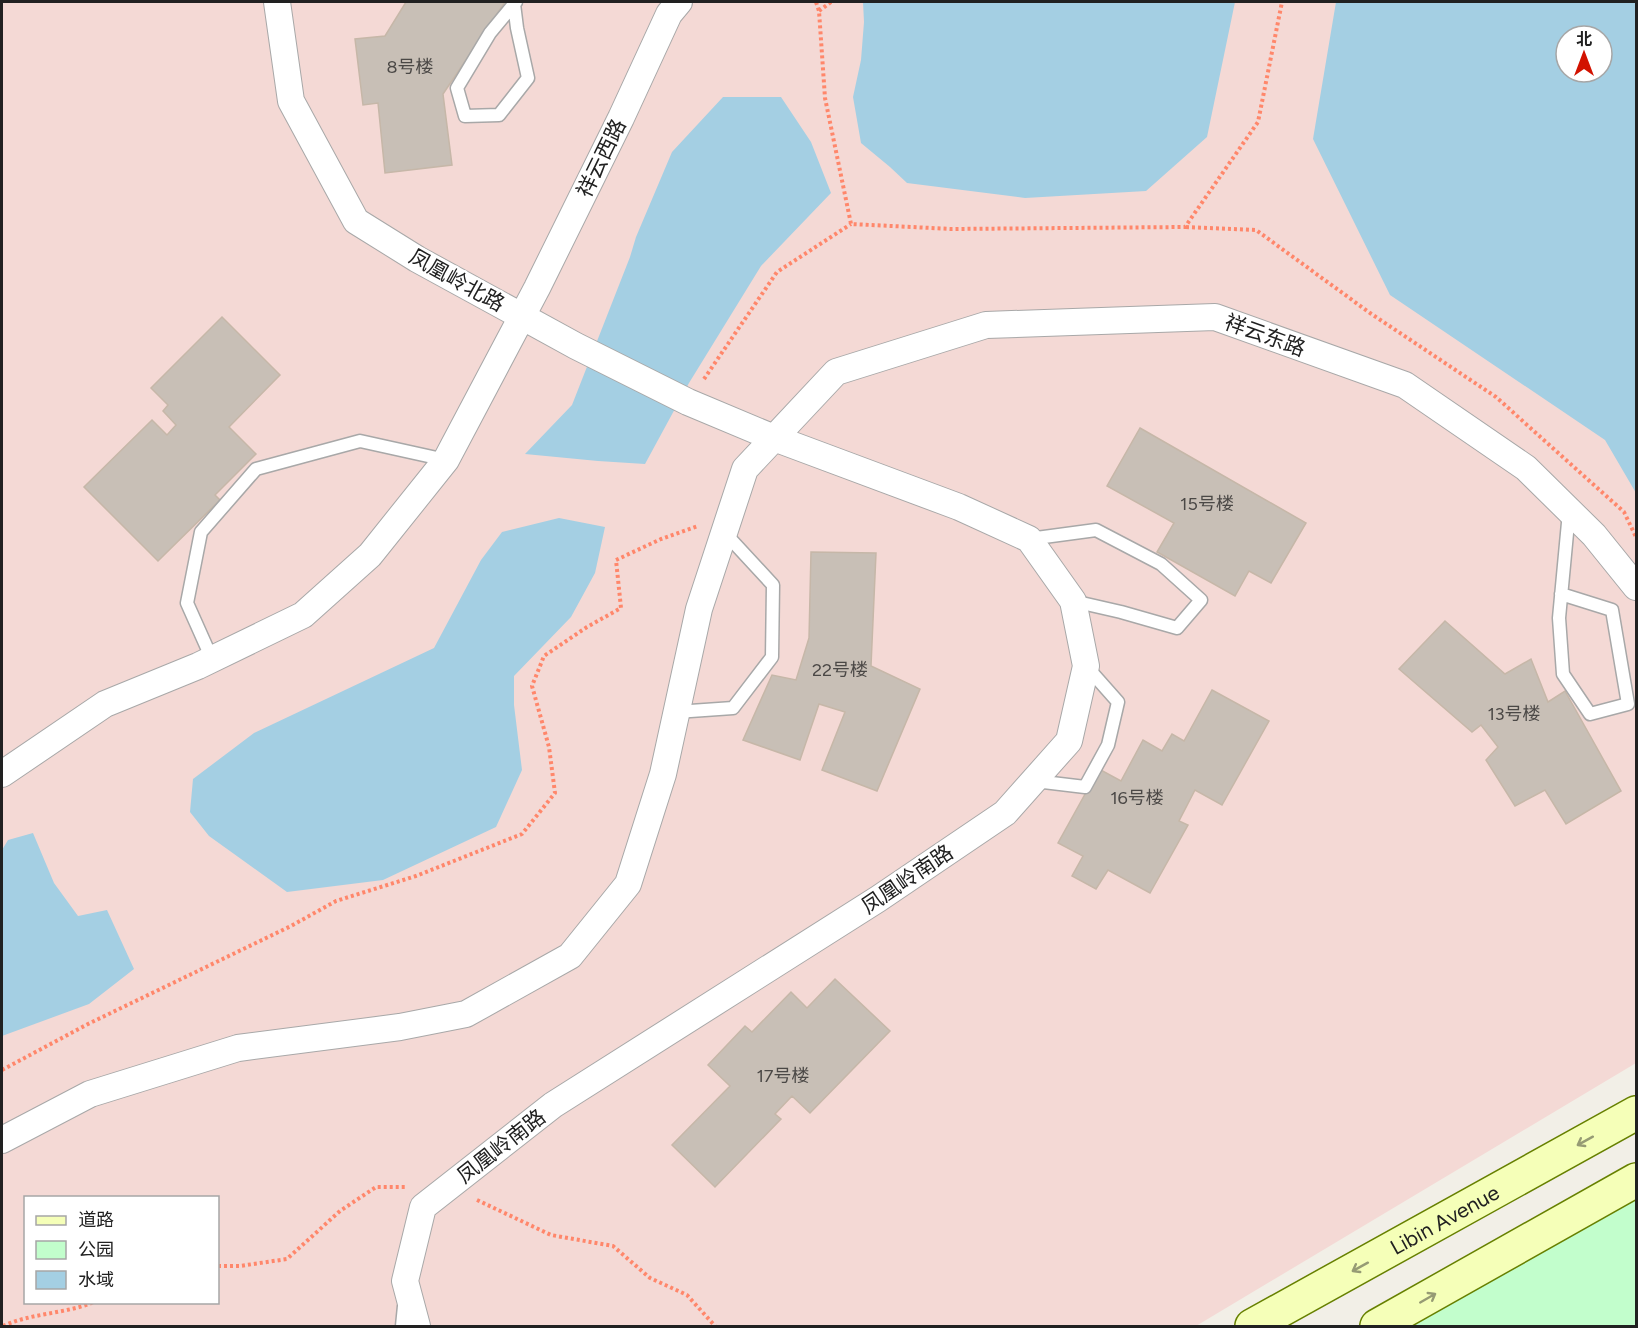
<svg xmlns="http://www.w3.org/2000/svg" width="1638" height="1328" viewBox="0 0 1638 1328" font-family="Figtree,'Noto Sans SC',sans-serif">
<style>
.commercial{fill:#f4d9d5;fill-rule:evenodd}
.park{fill:#c2fecc}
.water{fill:#a4cfe3;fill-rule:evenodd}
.building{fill:#c8bfb6;stroke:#c6b7a8;stroke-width:1.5}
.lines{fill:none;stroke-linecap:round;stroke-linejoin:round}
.service-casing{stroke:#a8a8a8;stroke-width:15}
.minor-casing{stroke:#a8a8a8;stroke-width:28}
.secondary-casing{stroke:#678000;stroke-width:36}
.path{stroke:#ff876b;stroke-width:4;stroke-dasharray:3 3;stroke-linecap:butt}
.service{stroke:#fff;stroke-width:12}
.minor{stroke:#fff;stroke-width:26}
.secondary{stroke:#f5ffb8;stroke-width:33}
.oneway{stroke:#969b74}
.labels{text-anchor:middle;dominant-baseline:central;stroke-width:5;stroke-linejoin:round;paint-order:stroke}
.number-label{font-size:18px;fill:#4b4846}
.street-label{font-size:21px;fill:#212121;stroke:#fff}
</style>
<rect width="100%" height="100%" fill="#f2efe7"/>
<path class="commercial" d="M2,2h1634v1061l-440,263h-1194zM1566,36h36v36h-36zM26,1198h192v104h-192z"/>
<path class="park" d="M1636,1180v146h-259z"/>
<path class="water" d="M863,2h372l-28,135 -61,54 -121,7 -118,-15 -17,-16 -29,-24 -8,-46 8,-37 3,-38z
M1336,2h300v491l-31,-53 -215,-145 -77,-156zM1566,36h36v36h-36z
M723,97h58l30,45 20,51 -70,73 -72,117 -44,81 -47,-3 -73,-7 47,-49 58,-148 6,-20 36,-85z
M559,518l46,9 -10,46 -24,44 -57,59v29l8,65 -26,57 -113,53 -96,12 -78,-56 -19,-24 3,-33 61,-46 180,-85 47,-88 21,-28z
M33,833l21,50 24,33 29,-6 27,59 -45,35 -87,32v-186l6,-10z"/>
<path class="building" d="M406,2h99l-62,92 9,71 -67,8 -7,-70 -15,2 -8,-66 30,-3z
M222,317l58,58 -51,52 27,27 -41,41 5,5 -62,61 -74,-74 68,-67 15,15 9,-10 -13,-14 5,-6 -17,-17z
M1140,428l166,95 -35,60 -22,-12 -14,25 -78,-44 17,-29 -67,-37z
M811,552l65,1 -5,113 49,23 -43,102 -55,-21 23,-58 -26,-8 -19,56 -57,-20 29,-65 24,5 13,-42z
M1445,621l60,53 26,-15 17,43 17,-11 56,100 -55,33 -21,-34 -30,16 -29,-46 12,-13 -17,-22 -9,7 -73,-63z
M1212,690l57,31 -47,84 -27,-15 -16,31 9,4 -38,68 -42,-23 -12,19 -24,-13 11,-20 -25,-13 41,-74 22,12 22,-41 19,11 10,-17 12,7z
M835,979l55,52 -80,82 -18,-17 -17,18 6,5 -66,68 -43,-42 58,-59 -22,-21 37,-39 7,6 39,-40 16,16z"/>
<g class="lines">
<defs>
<path id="service" d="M514,4l3,24 11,50 -29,37 -34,1 -8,-28 33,-55 24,-29 2,-2
M1029,539l67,-9 65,34 40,36 -24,28 -56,-16 -48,-11
M1561,594l51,16 16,94 -38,10 -27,-40 -4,-56 10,-106
M212,659l-25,-56 14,-71 55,-63 104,-28 86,19
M676,712l57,-4 39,-51 1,-72 -49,-53
M1035,781l50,6 23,-42 10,-43 -31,-35
M402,1326l2,-20"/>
<path id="minor" d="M277,2l14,99 65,120 61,38 159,87 112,56 86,36 185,69 70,32 44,62 13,65 -17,75 -64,72 -127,86 -325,206 -130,102 -18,74 12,45
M2,774l103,-70 93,-38 105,-51 67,-60 76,-95 91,-172 84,-170 48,-104 10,-12
M2,1140l88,-46 148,-46 162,-21 66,-13 104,-58 58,-72 35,-110 36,-165 46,-140 91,-97 150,-47 229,-8 190,68 121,83 68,67 42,52"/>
<g id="secondary">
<path id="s1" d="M1252,1326l384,-213"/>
<path d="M1377,1326l259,-146"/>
</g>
</defs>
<use href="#service" class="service-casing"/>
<use href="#minor" class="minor-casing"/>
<use href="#secondary" class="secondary-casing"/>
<path class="path" d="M816,2l3,9 6,87 26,126 101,5 233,-2 73,-105 24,-120
M819,11l12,-9
M1186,227l70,3 114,83 126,84 128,115 12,25
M704,379l73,-107 74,-48
M2,1070l86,-46 203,-98 45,-25 80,-25 106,-42 33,-41 -6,-46 -17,-61 12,-30 43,-29 34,-19 -5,-48 45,-21 37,-13
M477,1200l74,35 62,11 37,32 37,17 28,31
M218,1266h22l47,-7 53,-48 36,-24h30
M3,1326c28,-13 62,-12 91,-24"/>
<use href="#service" class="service"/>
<use href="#minor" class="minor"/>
<use href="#secondary" class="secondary"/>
</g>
<defs><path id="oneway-shaft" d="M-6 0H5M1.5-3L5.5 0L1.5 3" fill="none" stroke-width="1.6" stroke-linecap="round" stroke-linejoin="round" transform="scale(1.5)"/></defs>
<g class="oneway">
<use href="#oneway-shaft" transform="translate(1585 1141) rotate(151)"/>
<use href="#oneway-shaft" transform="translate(1360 1267) rotate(151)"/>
<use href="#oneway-shaft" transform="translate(1428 1298) rotate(-30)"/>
</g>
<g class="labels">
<g class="number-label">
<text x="410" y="67">8号楼</text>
<text x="1207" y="504">15号楼</text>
<text x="840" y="670">22号楼</text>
<text x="1514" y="714">13号楼</text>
<text x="1137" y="798">16号楼</text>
<text x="783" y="1076">17号楼</text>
</g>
<g class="street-label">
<text transform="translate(601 158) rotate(-64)">祥云西路</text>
<text transform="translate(457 280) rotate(29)">凤凰岭北路</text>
<text transform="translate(1265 335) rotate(20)">祥云东路</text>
<text transform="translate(907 879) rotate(-34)">凤凰岭南路</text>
<text transform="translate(501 1146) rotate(-38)">凤凰岭南路</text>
<text stroke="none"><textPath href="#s1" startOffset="220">Libin Avenue</textPath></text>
</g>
</g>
<rect width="1638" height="1328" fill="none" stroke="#212121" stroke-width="6"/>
<rect x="24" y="1196" width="195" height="108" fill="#ffffff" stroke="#a6a6a6" stroke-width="1.5"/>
<rect x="36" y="1216" width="30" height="9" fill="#f5ffb8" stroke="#a6a6a6" stroke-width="1.5"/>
<text x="78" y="1226" font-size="18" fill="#212121">道路</text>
<rect x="36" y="1241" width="30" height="18" fill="#c2fecc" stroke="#a6a6a6" stroke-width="1.5"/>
<text x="78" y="1256" font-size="18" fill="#212121">公园</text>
<rect x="36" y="1271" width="30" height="18" fill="#a4cfe3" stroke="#a6a6a6" stroke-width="1.5"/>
<text x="78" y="1286" font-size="18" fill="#212121">水域</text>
<g transform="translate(1584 54)"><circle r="28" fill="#ffffff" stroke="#a6a6a6" stroke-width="1.5"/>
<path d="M0-4.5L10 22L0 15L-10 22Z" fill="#d21200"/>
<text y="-9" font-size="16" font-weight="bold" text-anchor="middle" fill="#212121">北</text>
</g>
</svg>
